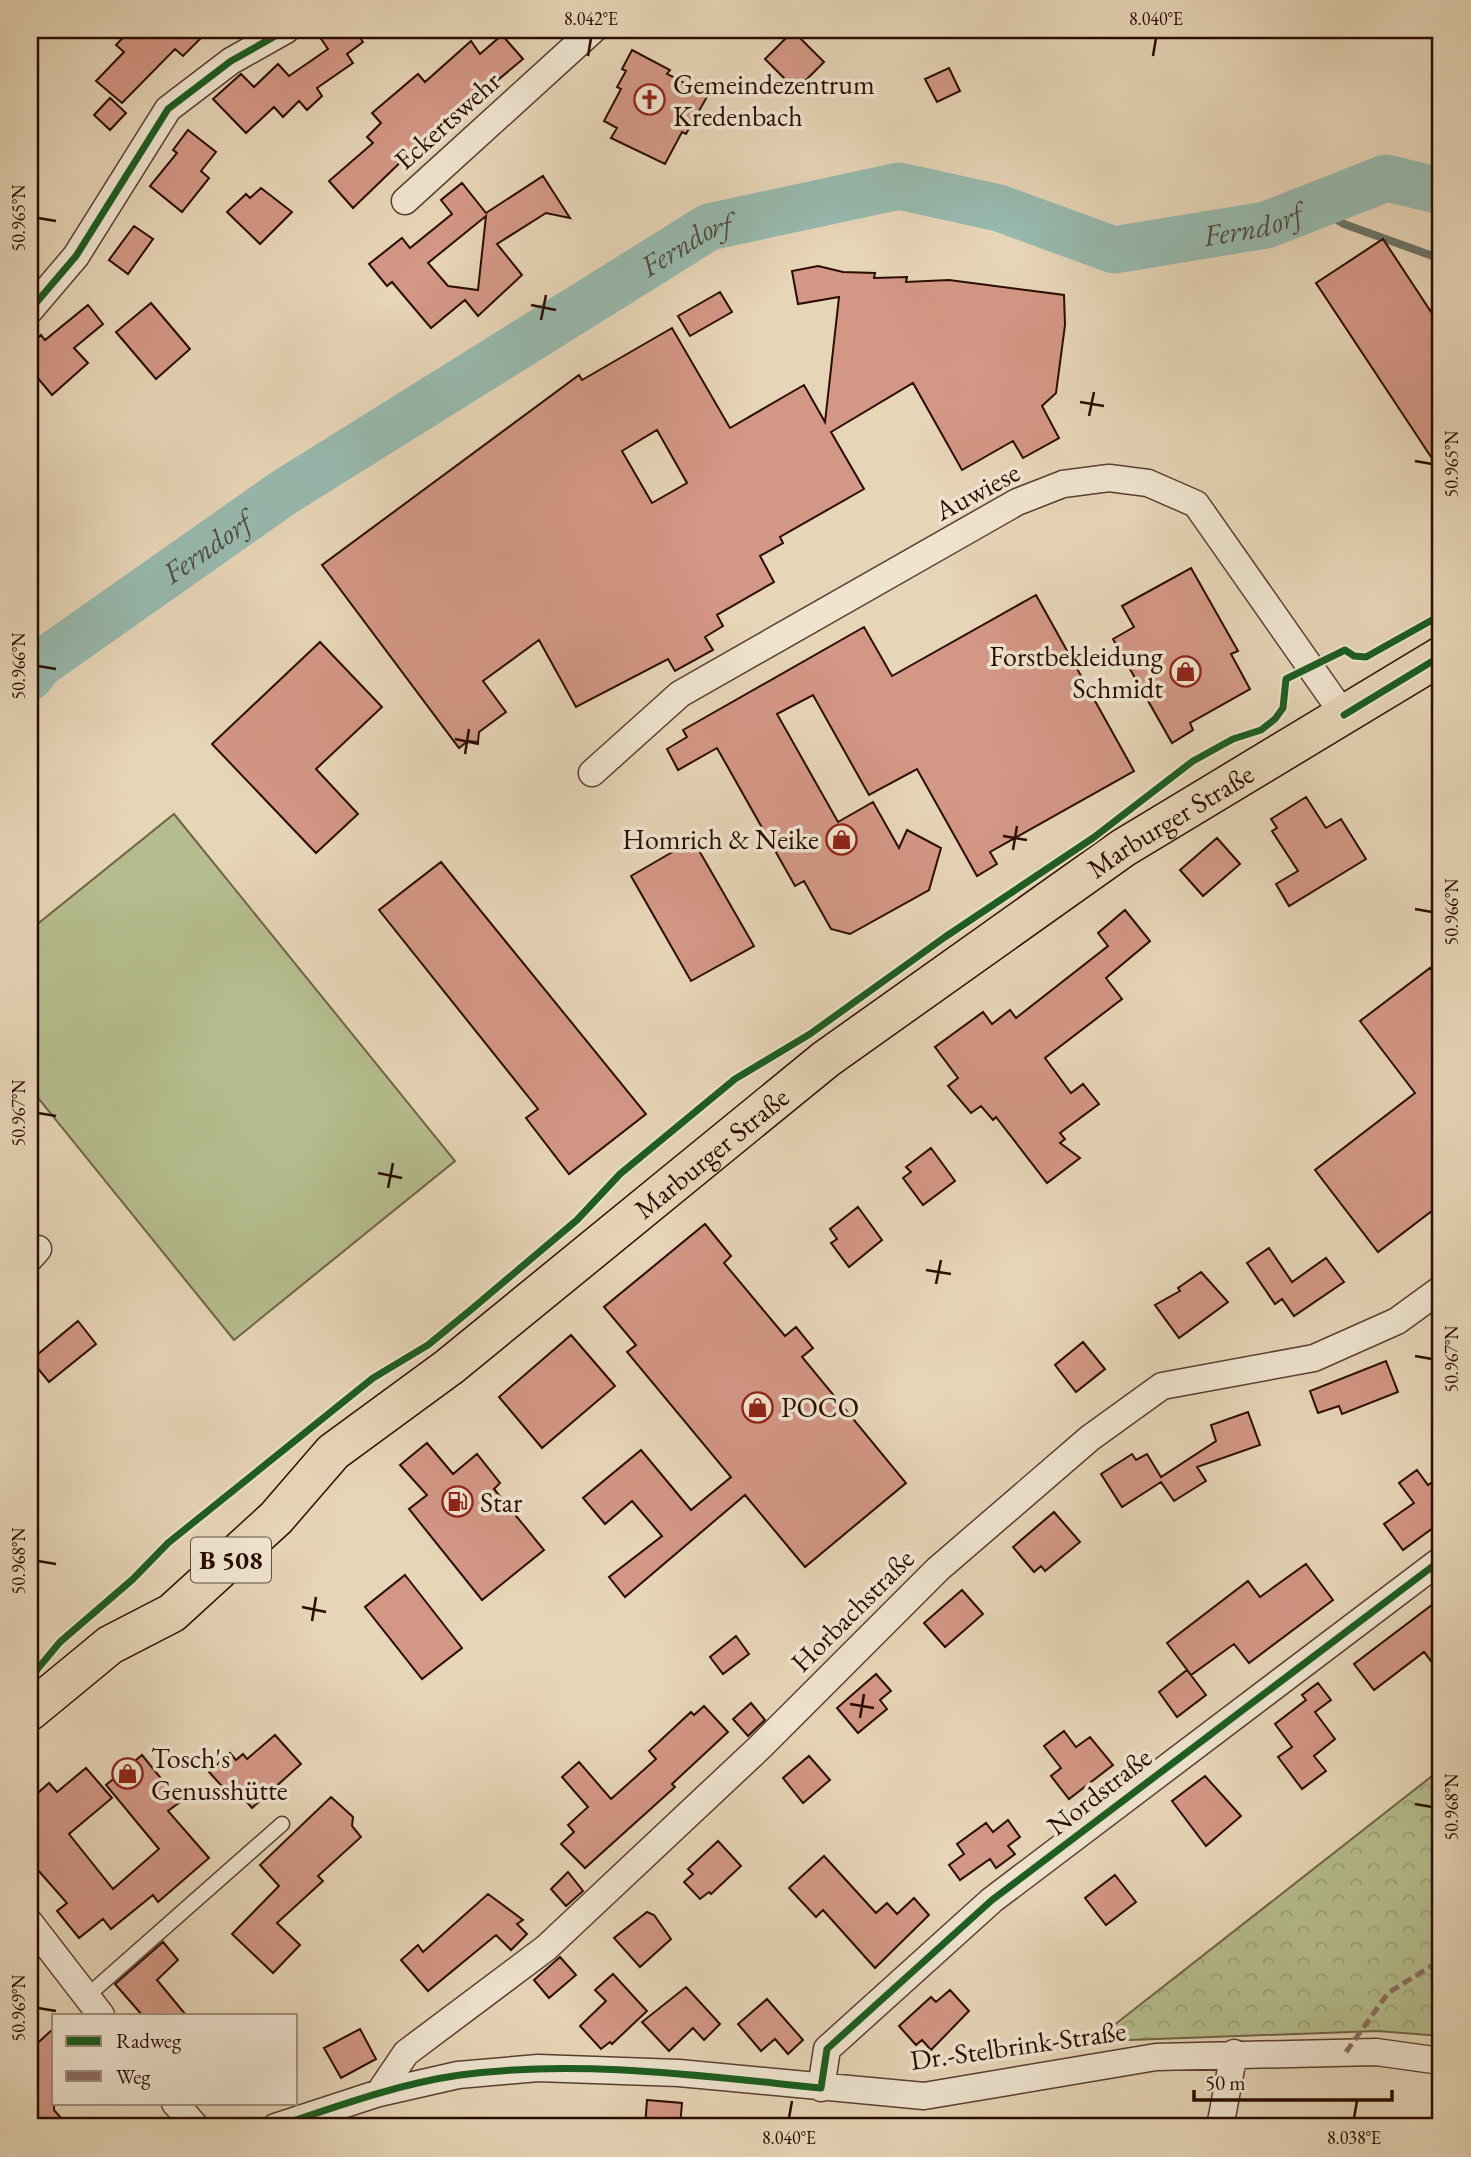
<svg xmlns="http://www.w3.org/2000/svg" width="1471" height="2157" viewBox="0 0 1471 2157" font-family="'EB Garamond',serif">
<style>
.forest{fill:url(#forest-crowns);stroke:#706447;stroke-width:2}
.pitch{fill:#b5bd8e;stroke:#706447;stroke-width:2}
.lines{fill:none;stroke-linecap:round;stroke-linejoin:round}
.stream{stroke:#6b7468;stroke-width:8}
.river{stroke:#97b9ae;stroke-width:47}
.building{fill:#d39785;stroke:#2a0c00;stroke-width:2;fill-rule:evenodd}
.lane-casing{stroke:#593e2e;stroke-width:17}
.street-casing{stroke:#593e2e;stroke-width:29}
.primary-casing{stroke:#2a0c00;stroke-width:41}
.lane{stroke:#efe4d0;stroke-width:14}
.street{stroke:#efe4d0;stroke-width:26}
.primary{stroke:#e7d5b7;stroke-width:38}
.quiet{stroke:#8d6e63;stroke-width:5;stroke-dasharray:10 5;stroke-linecap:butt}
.cycleway-casing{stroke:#efe4d0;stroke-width:11}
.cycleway{stroke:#1b5e20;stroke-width:7}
.ticks{fill:none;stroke:#2a0c00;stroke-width:2.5}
.labels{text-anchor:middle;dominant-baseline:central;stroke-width:7;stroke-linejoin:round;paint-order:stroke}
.shield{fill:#efe4d0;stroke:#654d3e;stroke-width:2}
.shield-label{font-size:26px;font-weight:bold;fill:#2a0c00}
.poi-label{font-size:28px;fill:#2a0c00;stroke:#efe4d0;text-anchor:start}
.street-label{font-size:28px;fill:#2a0c00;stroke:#efe4d0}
.water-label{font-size:30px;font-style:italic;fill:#50493d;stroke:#efe4d0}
.neatline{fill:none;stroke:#2a0c00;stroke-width:2.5}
.ticks-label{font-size:18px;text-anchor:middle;fill:#2a0c00}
</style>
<defs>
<pattern id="forest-crowns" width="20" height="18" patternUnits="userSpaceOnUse" patternTransform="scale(1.75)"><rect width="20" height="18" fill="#b5bd8e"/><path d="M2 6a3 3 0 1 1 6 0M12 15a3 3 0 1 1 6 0" fill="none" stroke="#9ca179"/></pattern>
</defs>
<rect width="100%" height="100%" fill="#e7d5b7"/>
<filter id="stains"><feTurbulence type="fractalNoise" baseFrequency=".00286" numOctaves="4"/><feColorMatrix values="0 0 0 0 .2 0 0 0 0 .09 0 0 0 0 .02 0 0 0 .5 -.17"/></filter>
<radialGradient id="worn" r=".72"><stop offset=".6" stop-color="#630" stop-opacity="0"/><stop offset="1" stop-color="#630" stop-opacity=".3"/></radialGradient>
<path class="forest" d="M1441,1769v267l-64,-5 -247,9 -26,-7z"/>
<path class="pitch" d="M174,814l281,347 -221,179 -204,-252v-158z"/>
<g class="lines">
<path class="stream" d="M1313,206l31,18 97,35"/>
<path class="river" id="s1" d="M30,677l10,-13 243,-171 426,-266 190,-41 100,22 115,42 152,-25 120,-47 55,13"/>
</g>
<path class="building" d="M130,30h79l-26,26 -8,-7 -53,54 -26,-22 28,-29 -8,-7z
M315,30h39l9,12 -16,12 6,9 -36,25 5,8 -15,14 -8,-9 -16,16 -9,-10 -28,26 -33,-34 28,-25 13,13 24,-23 11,12 39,-27z
M793,31l31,31 -28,28 -31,-31z
M502,35l21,24 -114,95 -56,54 -24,-27 44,-38 -6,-6 14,-14 -9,-10 46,-39 7,8 46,-41 9,13z
M632,50l38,20 -3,4 41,21 -22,39 -4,-2 -17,32 -54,-26 6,-10 -13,-7 17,-32 -4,-2 9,-16 -4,-2z
M949,68l11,23 -23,11 -12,-23z
M110,98l16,15 -16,17 -16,-15z
M188,130l28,22 -15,19 8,7 -27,34 -32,-26 27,-33 -4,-3z
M543,176l27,42 -24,-5 -49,31 25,31 -44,41 -13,-16 -34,28 -39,-46 -5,4 -18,-22 33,-26 8,10 42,-34 -11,-14 21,-17 24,30zM486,216l-8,74 -30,-4 -20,-23z
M261,188l31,24 -32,32 -33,-32 19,-18 4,4z
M134,226l19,13 -25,35 -19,-14z
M1383,239l58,88v145l-125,-189z
M818,266l25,6 32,1 -1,5 33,-1 -1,5 43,-2 115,15 1,30 -9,68 -14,13 17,32 -36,20 -10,-17 -51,29 -49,-87 -82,49 33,57 -84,48 3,6 -23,13 14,26 -57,33 6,11 -18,11 8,13 -38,21 -7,-12 -92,48 -37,-67 -56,41 23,31 -27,20 -1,10 -10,-1 -9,7 -137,-183 257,-190 3,5 90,-52 58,100 74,-43 21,37 14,-125 -41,7 -6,-33zM657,430l30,53 -35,20 -30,-52z
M720,292l12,20 -42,24 -12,-20z
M151,303l39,46 -34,30 -40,-47z
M88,305l15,19 -29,24 14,15 -36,32 -22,-26v-24l11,-10 4,5z
M1191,568l47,83 -7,3 19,35 -60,34 3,7 -21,13 -59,-104 21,-12 -12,-21z
M1036,595l98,176 -144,81 7,12 -20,12 -60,-107 -48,26 -56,-100 -36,19 61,108 35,-20 26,46 8,-18 34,18 -12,42 -79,44 -19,-5 -27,-48 -9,5 -78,-138 -39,22 -11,-21 20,-12 -4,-7 181,-103 28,49z
M320,642l62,65 -66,62 42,45 -42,39 -104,-109z
M1306,797l20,31 15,-9 25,40 -77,47 -13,-22 22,-13 -26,-40 5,-3 -6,-9z
M1217,838l23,26 -37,32 -23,-26z
M693,840l61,106 -63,35 -60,-105z
M441,862l205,252 -77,60 -43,-56 12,-9 -159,-199z
M1125,910l25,31 -44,37 16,21 -77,59 26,35 12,-9 16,20 -39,29 5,6 -5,4 20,15 -33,25 -51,-66 -3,3 -12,-14 -10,7 -23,-27 10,-8 -23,-31 48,-35 9,12 18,-14 6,8 92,-72 -10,-13z
M1430,968l11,14v222l-63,48 -63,-82 100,-77 -55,-72z
M931,1148l24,33 -32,24 -20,-27 8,-6 -5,-5z
M858,1207l24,33 -33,27 -18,-24 6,-4 -7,-10z
M705,1224l26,32 -7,7 61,73 11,-9 17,21 -11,9 104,126 -101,84 -60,-72 -120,102 -16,-20 53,-41 -30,-35 -27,23 -22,-26 58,-48 50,60 40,-33 -104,-125 9,-7 -32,-38z
M1269,1248l23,34 34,-24 18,24 -50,34 -12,-17 -7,5 -28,-41z
M1201,1272l27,30 -49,36 -24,-33 25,-14 -2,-3z
M78,1321l18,23 -47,38 -18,-22z
M571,1335l44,51 -73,62 -43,-51z
M1083,1342l22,27 -29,23 -21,-27z
M1386,1361l12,31 -56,22 -3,-8 -21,7 -8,-22z
M1248,1412l12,33 -63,22 9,14 -32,20 -13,-19 -39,25 -21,-33 31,-20 4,6 11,-6 14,23 55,-36 -5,-16z
M427,1443l26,31 24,-20 23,29 -6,6 50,61 -62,50 -73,-91 18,-14 -27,-30z
M1417,1470l11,15 13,-9v46l-38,28 -19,-26 30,-21 -15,-20z
M1054,1512l26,30 -35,29 -4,-5 -7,6 -21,-25z
M1306,1564l27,36 -84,63 -15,-19 -43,31 -24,-32 81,-62 12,16z
M405,1575l57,73 -40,31 -57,-72z
M962,1590l21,24 -38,33 -21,-24z
M1441,1598v76l-17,-22 -50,38 -20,-26z
M736,1636l13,18 -26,20 -13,-17z
M1187,1670l19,25 -29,22 -18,-25z
M876,1674l15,17 -11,9 7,9 -29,24 -21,-25z
M1318,1683l13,17 -16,12 20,27 -21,17 12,15 -24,18 -24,-32 14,-10 -17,-23 31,-24 -4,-5z
M751,1703l14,17 -17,16 -15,-17z
M704,1706l24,26 -56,52 3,3 -90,81 -24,-24 13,-12 -6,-7 20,-18 -26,-30 17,-15 32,37 45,-40 -7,-8 42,-39 3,3z
M1064,1731l12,16 14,-10 23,28 -44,34 -18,-23 10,-8 -17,-22z
M275,1735l26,29 -49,44 -17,-20 -6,6 -20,-22 21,-19 6,7 7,-6 4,5z
M142,1755l38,47 -12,9 41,47 -51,44 -5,-7 -42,34 -8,-10 -24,19 -22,-27 10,-8 -37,-42v-61l19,-17 8,9 29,-24 26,30 -43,36 44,55 46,-40 -53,-64z
M809,1756l21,24 -27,23 -20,-25z
M1205,1776l36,40 -35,30 -34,-45z
M331,1797l22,20 -1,9 9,11 -43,39 5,5 -46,42 23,22 -27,28 -41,-39 47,-48 -19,-21z
M1008,1820l12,17 -12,9 7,8 -19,14 -6,-9 -30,21 -11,-15 15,-11 -7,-10 29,-21 7,9z
M718,1841l23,25 -30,28 -2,-2 -9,7 -16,-17 9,-8 -5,-5z
M824,1856l52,57 11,-10 10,11 17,-16 15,17 -54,53 -52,-58 -7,7 -27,-29z
M568,1872l15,19 -17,15 -15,-17z
M1115,1875l21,27 -30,23 -21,-27z
M488,1894l35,26 -6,4 10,10 -16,16 -15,-15 -68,56 -27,-31 17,-15 5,7z
M647,1912l7,3 17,24 -31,28 -26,-29z
M163,1942l15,18 -21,20 29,35h-44l-27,-31z
M560,1957l16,18 -27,23 -15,-18z
M613,1974l34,37 -35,33 -2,-2 -9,7 -21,-23 26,-25 -11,-11z
M686,1987l34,37 -16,16 -11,-12 -24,23 -27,-29z
M950,1990l19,21 -38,39 -9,-10 -6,5 -17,-19 32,-29 5,5z
M767,1999l36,41 -15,14 -13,-15 -14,12 -23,-27z
M54,2028v82l15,17h-39v-77z
M360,2029l16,30 -35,19 -17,-30z
M647,2100l35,3 -2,24h-35z"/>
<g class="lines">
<defs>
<path id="lane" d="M86,1997l196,-173"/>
<path id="street" d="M405,201l188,-171
M30,310l46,-54 92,-147 63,-48 55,-31
M592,773l88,-79 337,-192 46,-18 46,-6 39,5 48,21 148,211
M30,1258l8,-9
M30,1923l71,92
M821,2088l6,-39 165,-149 449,-340
M379,2093l27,-40 140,-105 213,-200 179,-179 152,-131 72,-52 152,-28 83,-37 44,-32
M175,2103l21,24
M275,2127l104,-34 79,-18 80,-7 141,5 245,23 232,-39 220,-5 65,9
M1220,2127l14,-74"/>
<g id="primary">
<path id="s2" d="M30,1711l80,-66 62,-32 104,-95 57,-66 116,-85 377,-308 297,-211 318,-192"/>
</g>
</defs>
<use href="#lane" class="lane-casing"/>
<use href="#street" class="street-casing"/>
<use href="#primary" class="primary-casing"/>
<use href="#lane" class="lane"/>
<use href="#street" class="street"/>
<use href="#primary" class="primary"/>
<path class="quiet" d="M1431,621l10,16
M1346,2052l42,-59 53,-33"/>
<defs>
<path id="cycleway" d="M30,310l46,-54 92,-147 63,-48 55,-31
M1344,715l97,-59
M30,1678l30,-36 73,-63 35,-36 205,-165 55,-33 45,-37 104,-88 43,-46 115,-95 75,-45 135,-97 148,-99 100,-77 40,-22 28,-9 14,-11 8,-11 3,-29 59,-29 9,6 12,1 75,-42
M275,2127c60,-20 122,-43 185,-52 119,-16 242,1 361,13l6,-39 165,-149 449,-340"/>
</defs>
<use href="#cycleway" class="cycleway-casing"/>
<use href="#cycleway" class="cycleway"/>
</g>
<path class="ticks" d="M588,56l3,-18M1153,56l3,-18M38,218l18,3M531,305l25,5M541,320l5,-25M1080,402l24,4M1089,416l5,-24M1415,461l17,3M38,666l18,3M455,739l24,5M465,754l4,-25M1003,836l24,4M1013,850l4,-24M1415,909l17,3M38,1113l18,3M378,1173l24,5M388,1188l5,-25M926,1270l25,4M936,1284l5,-24M1415,1356l17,3M38,1561l18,3M302,1607l24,5M312,1621l4,-24M850,1704l24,4M860,1718l4,-24M1415,1804l17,3M38,2008l18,3M789,2118l3,-17M1354,2118l3,-17"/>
<defs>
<symbol id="church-ring" viewBox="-11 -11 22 22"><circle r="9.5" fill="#efe4d0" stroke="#8f2418" stroke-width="1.5"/><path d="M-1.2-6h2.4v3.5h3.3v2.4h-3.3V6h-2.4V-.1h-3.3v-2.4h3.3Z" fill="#8f2418"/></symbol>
<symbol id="shop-ring" viewBox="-11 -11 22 22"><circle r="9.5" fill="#efe4d0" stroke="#8f2418" stroke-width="1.5"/><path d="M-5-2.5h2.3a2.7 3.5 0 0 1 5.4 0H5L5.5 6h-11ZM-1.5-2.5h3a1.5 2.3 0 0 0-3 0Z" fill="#8f2418"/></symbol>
<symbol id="fuel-ring" viewBox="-11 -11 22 22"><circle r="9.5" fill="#efe4d0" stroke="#8f2418" stroke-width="1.5"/><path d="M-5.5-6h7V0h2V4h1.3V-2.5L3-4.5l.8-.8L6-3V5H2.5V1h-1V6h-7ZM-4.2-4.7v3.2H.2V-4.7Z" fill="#8f2418"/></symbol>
</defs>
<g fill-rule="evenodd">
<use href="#church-ring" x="632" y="82" width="35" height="35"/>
<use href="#shop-ring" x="1168" y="654" width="35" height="35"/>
<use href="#shop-ring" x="824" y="822" width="35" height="35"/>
<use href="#shop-ring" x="740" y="1390" width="35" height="35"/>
<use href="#fuel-ring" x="440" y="1484" width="35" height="35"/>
<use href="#shop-ring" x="110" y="1756" width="35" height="35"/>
</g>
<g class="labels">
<rect class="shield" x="191" y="1537.5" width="80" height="45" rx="5"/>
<g class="shield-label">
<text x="231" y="1560">B 508</text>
</g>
<g class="poi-label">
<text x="673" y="84">Gemeindezentrum<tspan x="673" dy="32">Kredenbach</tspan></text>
<text x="1163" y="656" text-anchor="end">Forstbekleidung<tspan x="1163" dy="32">Schmidt</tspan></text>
<text x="819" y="839" text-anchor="end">Homrich &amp; Neike</text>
<text x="781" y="1407">POCO</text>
<text x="480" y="1502">Star</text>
<text x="151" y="1758">Tosch's<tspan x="151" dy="32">Genusshütte</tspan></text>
</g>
<g class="street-label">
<text transform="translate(447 120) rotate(-42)">Eckertswehr</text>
<text transform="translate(977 491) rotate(-28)">Auwiese</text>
<text stroke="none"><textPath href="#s2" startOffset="1451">Marburger Straße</textPath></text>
<text stroke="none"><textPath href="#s2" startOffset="884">Marburger Straße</textPath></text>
<text transform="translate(852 1610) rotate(-45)">Horbachstraße</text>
<text transform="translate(1099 1791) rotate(-38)">Nordstraße</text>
<text transform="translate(1018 2045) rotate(-8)">Dr.-Stelbrink-Straße</text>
</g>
<g class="water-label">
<text stroke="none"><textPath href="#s1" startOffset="1376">Ferndorf</textPath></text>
<text stroke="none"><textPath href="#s1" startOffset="788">Ferndorf</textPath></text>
<text stroke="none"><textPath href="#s1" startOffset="220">Ferndorf</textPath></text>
</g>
</g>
<rect width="1471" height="2157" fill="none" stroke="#e7d5b7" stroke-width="77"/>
<rect x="52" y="2014" width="245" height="91" fill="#efe4d0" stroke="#a08e7d" stroke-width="2"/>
<rect x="66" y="2036" width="35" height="10" fill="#1b5e20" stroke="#a08e7d" stroke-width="2"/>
<text x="116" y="2048" font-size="21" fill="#2a0c00">Radweg</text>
<rect x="66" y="2071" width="35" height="10" fill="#8d6e63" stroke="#a08e7d" stroke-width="2"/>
<text x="116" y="2084" font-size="21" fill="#2a0c00">Weg</text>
<path d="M1194 2090v10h198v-10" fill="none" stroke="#2a0c00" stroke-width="3.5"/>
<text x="1205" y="2090" font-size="21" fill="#2a0c00" stroke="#efe4d0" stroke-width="5" paint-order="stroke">50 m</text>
<rect x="38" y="38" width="1394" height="2080" class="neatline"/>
<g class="ticks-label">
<text x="591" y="25">8.042°E</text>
<text x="1156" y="25">8.040°E</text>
<text transform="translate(19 218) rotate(-90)" y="6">50.965°N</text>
<text transform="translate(1452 464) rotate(-90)" y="6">50.965°N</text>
<text transform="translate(19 666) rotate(-90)" y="6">50.966°N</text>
<text transform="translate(1452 912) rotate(-90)" y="6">50.966°N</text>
<text transform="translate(19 1113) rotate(-90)" y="6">50.967°N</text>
<text transform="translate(1452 1359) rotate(-90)" y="6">50.967°N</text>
<text transform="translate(19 1561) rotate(-90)" y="6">50.968°N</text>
<text transform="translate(1452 1807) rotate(-90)" y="6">50.968°N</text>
<text transform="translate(19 2008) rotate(-90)" y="6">50.969°N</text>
<text x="789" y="2144">8.040°E</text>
<text x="1354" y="2144">8.038°E</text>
</g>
<rect width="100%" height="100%" filter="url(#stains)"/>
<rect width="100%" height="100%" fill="url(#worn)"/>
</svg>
